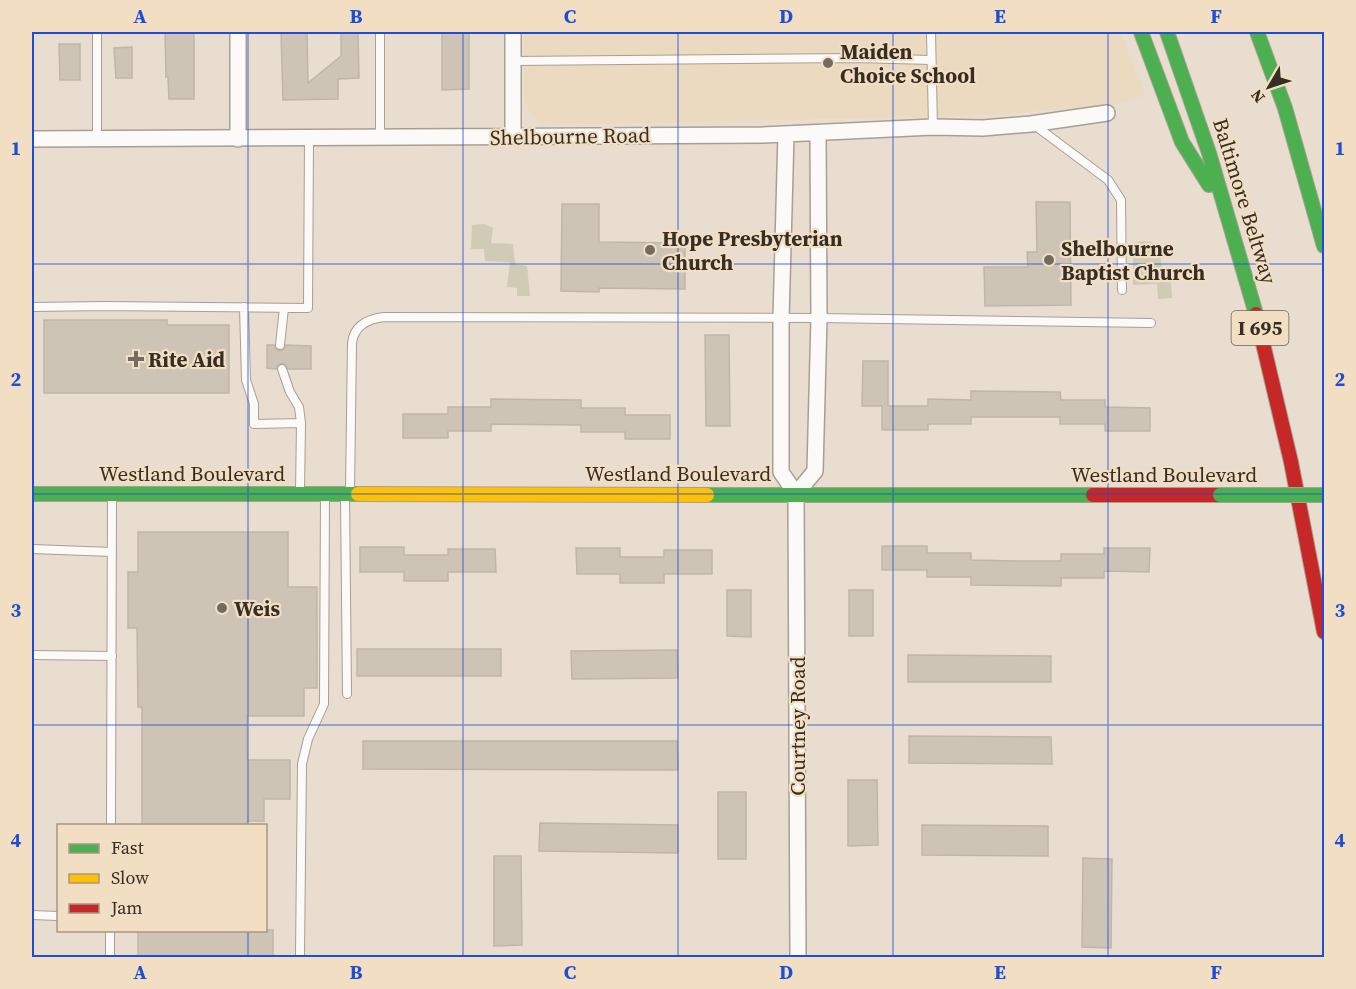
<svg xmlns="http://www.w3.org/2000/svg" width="1356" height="989" viewBox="0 0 1356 989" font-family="'Source Serif 4',serif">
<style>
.built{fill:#ebd9c0}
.green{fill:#cfcbb4}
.building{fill:#cec4b6;stroke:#bfb6ab;stroke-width:1.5}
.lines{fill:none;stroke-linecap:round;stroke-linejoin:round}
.lane-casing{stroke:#a89f94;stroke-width:10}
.street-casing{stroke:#a89f94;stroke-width:18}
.fast-casing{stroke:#a89f94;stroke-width:16}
.slow-casing{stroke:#a89f94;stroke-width:16}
.jam-casing{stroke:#a89f94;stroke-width:16}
.lane{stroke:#fcfaf8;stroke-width:8}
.street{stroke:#fcfaf8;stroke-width:15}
.fast{stroke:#4caf50;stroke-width:14}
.slow{stroke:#ffc107;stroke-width:14}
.jam{stroke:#c62828;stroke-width:14}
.fast-bridge-casing{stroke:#a89f94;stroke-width:16;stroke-linecap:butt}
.fast-bridge{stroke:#4caf50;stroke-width:14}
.grid{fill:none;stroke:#1d4ed8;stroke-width:1.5;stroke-opacity:0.55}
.poi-dot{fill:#746b60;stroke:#f2dec3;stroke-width:2}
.labels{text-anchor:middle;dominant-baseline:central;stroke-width:4.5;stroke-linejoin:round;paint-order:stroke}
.shield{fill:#f2dec3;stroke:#6e6354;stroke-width:1.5}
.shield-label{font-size:20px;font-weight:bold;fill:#362e24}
.poi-label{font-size:21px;font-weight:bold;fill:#362e24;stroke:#f2dec3;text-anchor:start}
.street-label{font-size:21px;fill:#362e24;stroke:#f2dec3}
.neatline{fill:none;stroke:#1d4ed8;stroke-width:2}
.grid-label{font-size:20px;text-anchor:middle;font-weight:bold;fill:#1d4ed8}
</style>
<rect width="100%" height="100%" fill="#e8ddce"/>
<path class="built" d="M524,32h596l25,63 -32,10 -126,10 -439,10 -7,-2 -7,-6 -6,-8 -4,-12z"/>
<path class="green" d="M484,224l9,4 -2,15 22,1 2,20 12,2 3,30h-13v-8l-10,-1 3,-25 -25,-1 -1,-12h-13l1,-24z
M1143,241l9,1 8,10 3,30 8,-1 1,17 -14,1 -1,-15 -24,1v-42z"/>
<path class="building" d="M165,32h29v67h-25l-1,-22h-2z
M281,32h26l1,51 33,-27v-24h17l1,46 -21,1v20l-55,1z
M442,32h27v57l-27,1z
M59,44h21v36h-20z
M132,47v31h-16l-2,-30z
M1036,202h34l1,103 -86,1 -1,-39h44l-1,-15h10z
M562,204h37v38l86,1v46l-86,-1v4l-38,-1z
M44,320h123v5h62v68h-185z
M705,335h24l1,91h-24z
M267,345h7l2,4 4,2 4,-2 2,-4 25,1v23h-23l-5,-6 -5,2 -2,4 -9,-1z
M863,361h25v45h40v-7l43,1v-9l89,1 1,8h44v7l45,1v23h-45v-7h-45v-7h-89v7h-43v6h-46v-24h-20z
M491,399l90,1v8h44v7h45v24h-45v-7h-44v-7l-90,-1v7h-43v7h-45v-24h45v-7h43z
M138,532h150v55h29v101h-13v28h-57v44h43v39h-26v22h-17v4h-105v-118h-4l-1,-79h-9v-56h10z
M882,546h45v7h44v7l45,1h45v-7h43v-6h46l-1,24 -45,-1v7h-43v8l-90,-1v-8h-44v-7h-45z
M360,547h44v8h44v-6h47l1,23h-48v9h-44v-9h-44z
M576,548h44v9h44v-7h48v24h-48v9h-44v-9h-43z
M727,590h24v47l-24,-1z
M849,590h24v46h-24z
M357,649h144v27h-144z
M677,650l1,28 -106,1 -1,-28z
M908,655l143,1v26h-143z
M909,736l142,1 1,27 -143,-1z
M363,741h314l1,29 -315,-1z
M848,780h29l1,65 -30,1z
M718,792h28v67h-28z
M540,823l138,2v28l-139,-2z
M922,825l126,1v30l-126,-1z
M494,856h27l1,89 -28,1z
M1083,858l29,1 -1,89 -29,-1z
M138,930h135v27h-135z"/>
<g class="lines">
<defs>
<path id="lane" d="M931,32l2,95
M513,61l343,-3 75,2
M1033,124l75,56 13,20 1,90
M380,138v-106
M97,139v-107
M32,307l72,-1 204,2 1,-169
M244,307l2,73 8,24v20l47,-1
M280,345l4,-37
M282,369l8,23 9,15 2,16 -1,69
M350,491l2,-148c2,-17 15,-24 32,-26l435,1 332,5
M345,495l2,199
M32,549l80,3
M32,655l80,1
M111,826l1,-331
M32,915l26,1
M300,955l2,-191 6,-25 16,-35 1,-209
M110,958v-28"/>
<path id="street" d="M513,32v105
M786,134l-5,185v153l15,22 2,464
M32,139l731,-4 170,-8 50,1 48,-4 76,-11
M238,139v-107
M796,494l19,-23 4,-153 -1,-185"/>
<path id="fast" d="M1141,32l41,110 27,43
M1167,32l42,121 47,161
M1257,32l28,76 39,138
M32,494h326
M707,495h386"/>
<path id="slow" d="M358,494l349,1"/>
<path id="jam" d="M1256,314l35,148 33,170
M1093,495h127"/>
</defs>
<use href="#lane" class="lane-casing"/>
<use href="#street" class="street-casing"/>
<use href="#fast" class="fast-casing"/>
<use href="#slow" class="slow-casing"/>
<use href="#jam" class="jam-casing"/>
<use href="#lane" class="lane"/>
<use href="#street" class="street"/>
<use href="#fast" class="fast"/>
<use href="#slow" class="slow"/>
<use href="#jam" class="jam"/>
<defs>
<path id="fast-bridge" d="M1220,495h104"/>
</defs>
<use href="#fast-bridge" class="fast-bridge-casing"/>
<use href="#fast-bridge" class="fast-bridge"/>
</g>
<path class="grid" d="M248,32v794M463,32v926M678,32v926M893,32v926M1108,32v926M32,264h1292M32,494h1292M32,725h1292M248,930v28"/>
<g class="poi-dot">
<circle cx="828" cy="63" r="6"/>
<circle cx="650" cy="250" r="6"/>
<circle cx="1049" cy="260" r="6"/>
<path d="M133 350h6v6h6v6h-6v6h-6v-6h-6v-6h6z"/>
<circle cx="222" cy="608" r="6"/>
</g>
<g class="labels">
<rect class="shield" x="1231.5" y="311" width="57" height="34" rx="4.5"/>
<g class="shield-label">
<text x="1260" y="328">I 695</text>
</g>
<g class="poi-label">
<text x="840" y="51">Maiden<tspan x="840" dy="24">Choice School</tspan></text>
<text x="662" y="238">Hope Presbyterian<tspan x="662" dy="24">Church</tspan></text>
<text x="1061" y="248">Shelbourne<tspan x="1061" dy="24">Baptist Church</tspan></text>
<text x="148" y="359">Rite Aid</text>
<text x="234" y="608">Weis</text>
</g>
<g class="street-label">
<text transform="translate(570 136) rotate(-1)">Shelbourne Road</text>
<text transform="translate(1245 201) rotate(73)">Baltimore Beltway</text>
<text x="192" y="473">Westland Boulevard</text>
<text x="678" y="473">Westland Boulevard</text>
<text x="1164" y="474">Westland Boulevard</text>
<text transform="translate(797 726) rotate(-90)">Courtney Road</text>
</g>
</g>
<rect width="1356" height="989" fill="none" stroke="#f2dec3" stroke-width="66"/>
<rect x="57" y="824" width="210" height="108" fill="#f2dec3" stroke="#a79883" stroke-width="1.5"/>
<rect x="69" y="844" width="30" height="9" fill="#4caf50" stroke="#a79883" stroke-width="1.5"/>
<text x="111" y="854" font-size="18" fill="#362e24">Fast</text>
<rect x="69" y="874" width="30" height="9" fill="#ffc107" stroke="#a79883" stroke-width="1.5"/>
<text x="111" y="884" font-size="18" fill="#362e24">Slow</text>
<rect x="69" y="904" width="30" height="9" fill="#c62828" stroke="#a79883" stroke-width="1.5"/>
<text x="111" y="914" font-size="18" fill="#362e24">Jam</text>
<g transform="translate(1269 87) rotate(231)" stroke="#f2dec3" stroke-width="4.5" paint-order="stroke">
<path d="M0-4.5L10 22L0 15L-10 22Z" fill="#362e24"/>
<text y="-9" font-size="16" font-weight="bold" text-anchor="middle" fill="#362e24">N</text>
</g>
<rect x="33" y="33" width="1290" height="923" class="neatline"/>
<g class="grid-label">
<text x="140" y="23">A</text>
<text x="356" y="23">B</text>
<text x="570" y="23">C</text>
<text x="786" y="23">D</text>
<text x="1000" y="23">E</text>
<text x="1216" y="23">F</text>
<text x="16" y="155">1</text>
<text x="1340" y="155">1</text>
<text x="16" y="386">2</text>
<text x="1340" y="386">2</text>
<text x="16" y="617">3</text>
<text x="1340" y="617">3</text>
<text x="16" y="847">4</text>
<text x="1340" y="847">4</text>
<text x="140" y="979">A</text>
<text x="356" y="979">B</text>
<text x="570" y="979">C</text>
<text x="786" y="979">D</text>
<text x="1000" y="979">E</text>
<text x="1216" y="979">F</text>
</g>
</svg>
